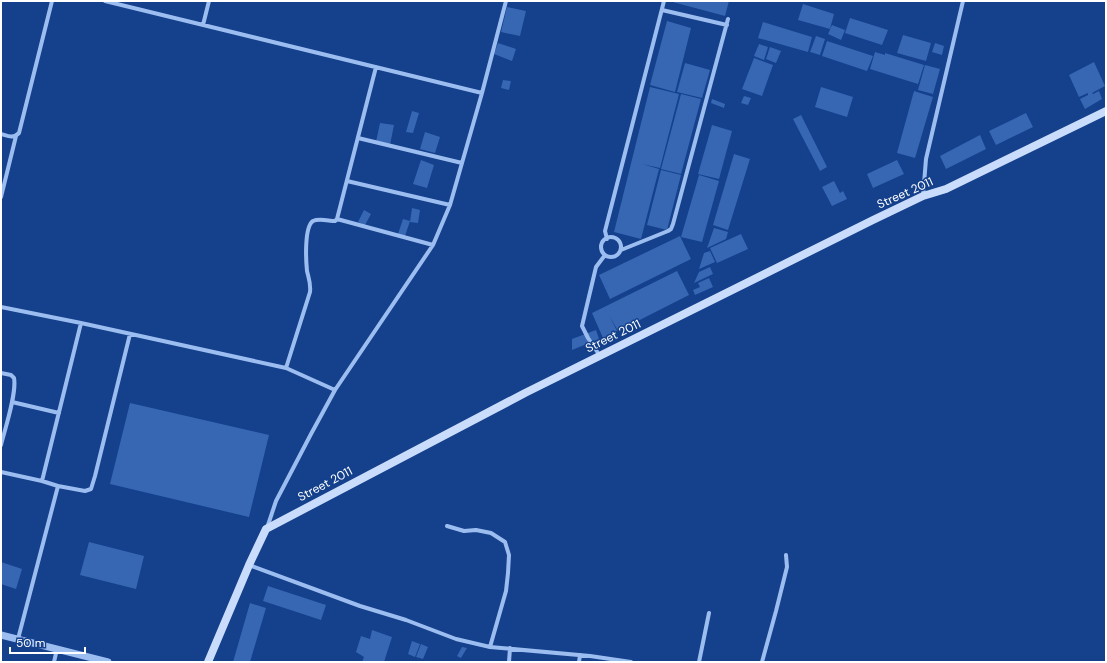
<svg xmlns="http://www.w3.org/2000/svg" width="1107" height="663" viewBox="0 0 1107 663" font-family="'DM Sans',sans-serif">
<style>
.building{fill:#3767b3}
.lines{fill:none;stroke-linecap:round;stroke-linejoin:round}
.minor{stroke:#9cbdf0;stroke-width:4}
.tertiary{stroke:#9cbdf0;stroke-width:7}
.secondary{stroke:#cadcfb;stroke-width:8}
.labels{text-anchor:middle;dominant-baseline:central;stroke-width:3;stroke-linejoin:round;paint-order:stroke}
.street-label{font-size:12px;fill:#fff;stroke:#14408c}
</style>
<rect width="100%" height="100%" fill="#14408c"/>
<path class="building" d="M669,1h60l-4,15z
M803,4l31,10 -4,15 -32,-9z
M507,7l19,4 -6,25 -19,-4z
M850,18l38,12 -6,15 -37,-12z
M667,21l24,7 -16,64 -25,-7z
M763,22l49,15 -4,15 -50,-14z
M832,25l13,5 -4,10 -13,-6z
M903,35l28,8 -5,18 -29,-8z
M816,36l9,3 -5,16 -10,-3z
M827,41l46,15 -6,15 -45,-15z
M498,43l18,6 -4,12 -18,-7z
M935,43l9,3 -2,9 -10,-3z
M759,44l9,3 -4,13 -10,-4z
M770,47l11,4 -5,12 -10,-4z
M875,52l10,3v-2l39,12 -6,19 -48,-15z
M754,58l19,7 -11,31 -20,-7z
M1094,62l11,24 -13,7 1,1 6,-3 3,8 -17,10 -5,-10 8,-4v-2l-9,4 -10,-22z
M685,63l25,7 -8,28 -25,-6z
M925,65l15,4 -7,25 -15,-4z
M503,80l8,1 -2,9 -8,-2z
M650,87l29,7 -19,74 -18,-4 17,5 -18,70 -27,-7z
M821,87l32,10 -6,20 -32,-10z
M914,91l19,6 -18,61 -18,-5z
M681,94l20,5 -20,75 -20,-5z
M744,96l7,2 -3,7 -7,-2z
M712,99l13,5 -1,4 -13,-5z
M412,111l7,2 -6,20 -7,-1z
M1026,113l7,14 -37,18 -7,-14z
M801,115l26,52 -7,4 -27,-52z
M380,123l14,2 -4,20 -14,-3z
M712,125l20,6 -13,48 -21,-5z
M425,132l15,5 -5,16 -15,-4z
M980,135l6,14 -40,20 -6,-13z
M734,154l16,5 -22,71 -15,-5z
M421,160l13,5 -7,23 -14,-4z
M897,160l7,14 -31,14 -6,-14z
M661,170l20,5 -14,55 -20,-5z
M699,175l20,6 -17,61 -21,-5z
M834,181l6,12 3,-2 4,8 -15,7 -10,-19z
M412,208l8,2 -2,13 -8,-1z
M364,210l7,4 -6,11 -7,-3z
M403,219l7,2 -5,15 -7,-2z
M714,228l14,4 -2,7 -19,9z
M741,234l7,15 -31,14 -7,-15z
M680,236l11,23 -81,40 -11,-24z
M710,251l5,11 -16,7 5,-16z
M710,267l3,7 -19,9 5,-11z
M677,271l12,24 -71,36 -9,-16 8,16 -14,7 -11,-25z
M709,278l4,9 -18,8 -2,-5 7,-3 -2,-4z
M596,330l3,9 -27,11v-11z
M130,403l139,32 -20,82 -139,-33z
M89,542l55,14 -8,33 -56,-14z
M1,562l21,7 -6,20 -15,-5z
M268,586l58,19 -5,15 -58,-19z
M250,603l16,5 -16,54h-17z
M372,630l20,7 -8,25h-22l2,-5 -8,-5 5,-16 9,3z
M412,641l8,3 -5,13 -7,-3z
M421,644l7,3 -5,12 -7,-2z
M462,647l5,1 -6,10 -4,-2z"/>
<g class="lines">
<path class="minor" d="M105,1l377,92
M662,10l65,15
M203,25l6,-24
M1,134c7,2 12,5 18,-1l33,-132
M358,138l104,25
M347,181l103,24
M923,196l3,-37 37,-158
M1,197l15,-61
M337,219l39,-152
M601 247a10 10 0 1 1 20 0a10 10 0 1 1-20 0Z
M607,239l-2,-8 59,-230
M621,250l47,-19 3,-2 2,-5 55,-205
M1,307l80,16 205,45 49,22
M600,356l-12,-18 -6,-12 14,-59 9,-12
M286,368l24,-76c1,-8 -1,-13 -3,-21 -1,-10 -3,-44 6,-50 6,-3 16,0 22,0l2,-2 96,26
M1,373l10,2 3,3c3,15 -9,51 -13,67
M12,402l47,11
M1,472l41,9
M58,486l27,5 6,-2 4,-13 35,-142
M447,526l17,5 12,-1 15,3 14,9 4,13 -1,18 -2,18 -16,56
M267,528l9,-27 35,-67 24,-44 98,-145 17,-40 32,-112 24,-92
M249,565l111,41 46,14 50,19 34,8 100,9 41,6
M18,639l40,-153 -16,-5 39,-158
M54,662l3,-13
M509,662l1,-14
M579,662l1,-7
M699,662l10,-49
M762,662l14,-51 11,-44 -1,-12"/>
<path class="tertiary" d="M1,635l107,27"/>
<path class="secondary" d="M208,662l41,-97 17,-36 259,-136 348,-173 50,-24 23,-7 160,-78"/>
</g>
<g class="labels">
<g class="street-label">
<text transform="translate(905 193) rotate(-24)">Street 2011</text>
<text transform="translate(613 336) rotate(-26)">Street 2011</text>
<text transform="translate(325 484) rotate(-28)">Street 2011</text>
</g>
</g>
<rect width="1107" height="663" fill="none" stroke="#ffffff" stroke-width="4"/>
<path d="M10 647v6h75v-6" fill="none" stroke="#ffffff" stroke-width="2"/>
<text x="16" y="647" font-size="12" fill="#ffffff" stroke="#14408c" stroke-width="3" paint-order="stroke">50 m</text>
</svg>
